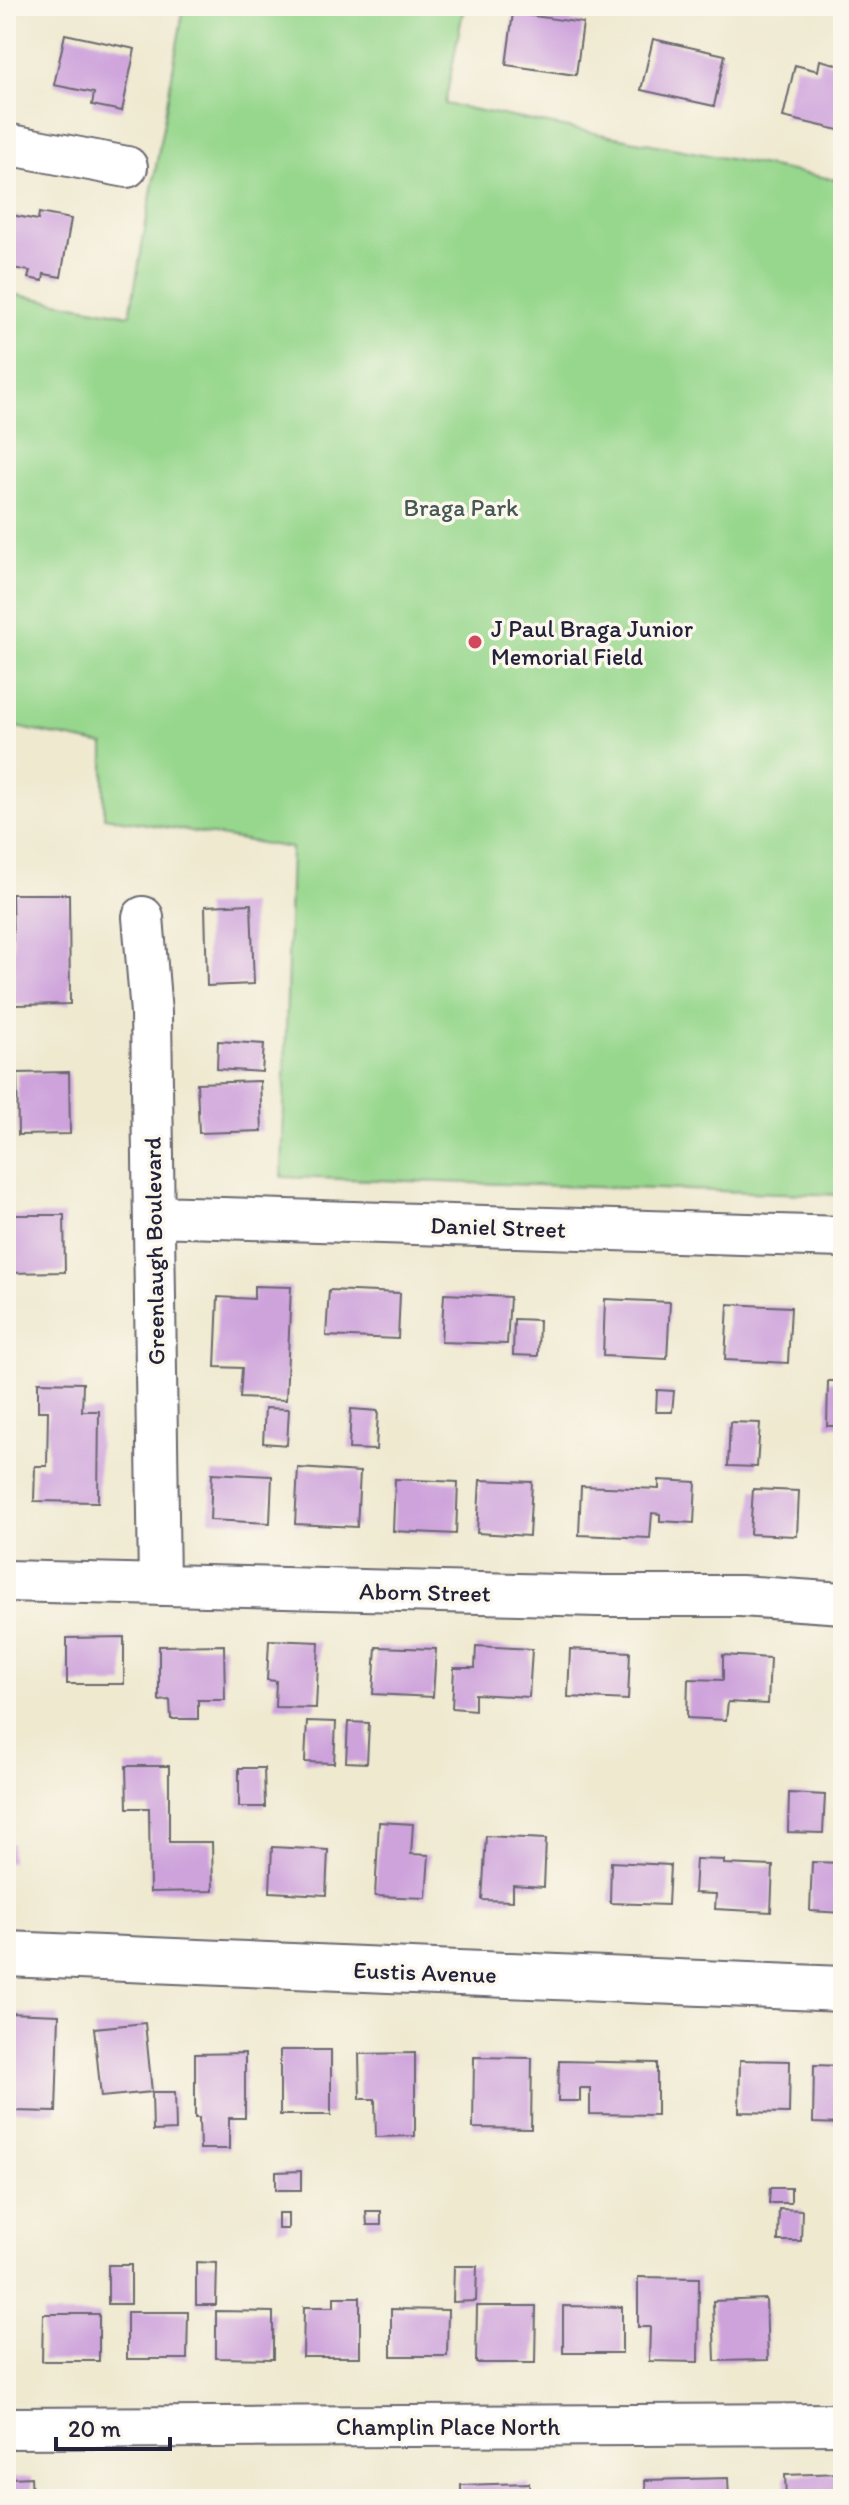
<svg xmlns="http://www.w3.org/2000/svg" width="849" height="2505" viewBox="0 0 849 2505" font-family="Itim,sans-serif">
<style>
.green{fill:#97d78d;stroke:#5c7c64;stroke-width:2}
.building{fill:#cea3dc}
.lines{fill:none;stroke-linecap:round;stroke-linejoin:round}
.minor-casing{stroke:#6a686f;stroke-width:44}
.tertiary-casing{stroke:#6a686f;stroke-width:48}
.minor{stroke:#fff;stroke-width:40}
.tertiary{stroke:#fff;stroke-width:44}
.poi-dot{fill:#d1495b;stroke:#fbf7ec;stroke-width:3}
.labels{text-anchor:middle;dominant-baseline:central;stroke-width:7;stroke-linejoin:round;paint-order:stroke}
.park-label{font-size:24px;fill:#455854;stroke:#fbf7ec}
.poi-label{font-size:24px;fill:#22223b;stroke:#fbf7ec;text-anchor:start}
.street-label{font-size:24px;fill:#22223b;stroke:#fbf7ec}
</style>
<rect width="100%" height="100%" fill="#fbf7ec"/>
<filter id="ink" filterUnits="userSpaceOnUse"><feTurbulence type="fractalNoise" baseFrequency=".0125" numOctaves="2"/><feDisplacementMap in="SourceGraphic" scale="16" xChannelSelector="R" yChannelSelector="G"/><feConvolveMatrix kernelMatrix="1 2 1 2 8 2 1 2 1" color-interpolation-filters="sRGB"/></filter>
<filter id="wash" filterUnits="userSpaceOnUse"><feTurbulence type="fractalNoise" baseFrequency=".006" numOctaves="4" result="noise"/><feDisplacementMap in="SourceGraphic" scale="32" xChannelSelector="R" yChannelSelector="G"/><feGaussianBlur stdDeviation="1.8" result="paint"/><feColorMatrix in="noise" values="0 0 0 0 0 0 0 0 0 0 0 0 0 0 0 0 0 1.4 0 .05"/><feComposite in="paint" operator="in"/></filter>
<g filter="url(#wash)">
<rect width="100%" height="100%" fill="#efe9d0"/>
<path class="green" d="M184,6h280l-19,98 398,77v1014l-561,-18 9,-329 -187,-31v-72l-98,-20v-432l124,22z"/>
<g id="blocks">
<path class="building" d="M513,13l70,10 -7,52 -70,-10z
M65,34l70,15 -13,62 -30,-6 2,-12 -40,-8z
M653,39l72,16 -11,51 -73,-16z
M820,60l23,6v65l-60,-14 12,-52 23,6z
M39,213l32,6 -10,58 -17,-3 -1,7 -15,-3 2,-7 -24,-4v-53l32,6z
M12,894h57l1,110 -56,1z
M251,904l3,80 -47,2 -2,-80z
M218,1041l46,3 -2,28 -45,-3z
M69,1072l1,62 -52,1 -1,-62z
M260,1081l2,50 -63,2 -2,-50z
M6,1215h58l1,57 -59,1z
M254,1286l37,1 -5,113 -46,-2 2,-30 -27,-1 3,-70 36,2z
M329,1290l71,3 -2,46 -72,-3z
M444,1294l66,3 -3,47 -66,-2z
M605,1299l65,3 -3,57 -64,-3z
M728,1304l63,3 -3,56 -63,-3z
M514,1319l25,1 -1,36 -25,-1z
M828,1381h15v45h-16z
M38,1382l45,1 -1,28h17l-1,91 -64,-1 1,-35h12l1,-55h-10z
M657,1390l17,1 -2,21h-16z
M265,1408l24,1 -2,36 -24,-2z
M351,1409l27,2 -2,39 -27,-1z
M730,1422l30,1 -3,44 -29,-1z
M298,1468l62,4 -3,55 -62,-3z
M212,1473l60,3 -2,47 -60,-3z
M395,1479l63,3 -2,52 -63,-3z
M480,1480l52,2 -3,54 -52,-3z
M659,1480l37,2 -2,41 -34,-2v-7l-8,-1 -2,25 -71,-3 2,-49 78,3z
M753,1489l46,2 -2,45 -47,-2z
M124,1637v47h-57v-46z
M269,1640l50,2 -3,66 -41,-1 1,-26 -9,-1z
M224,1645l1,55h-27v19h-27l-1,-19 -11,1v-55z
M476,1646l56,3 -3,48 -54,-3v16l-23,-2 2,-40h21z
M376,1647l60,2 -3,48 -60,-3z
M570,1649l60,3 -2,48 -60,-3z
M723,1655l47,3 -2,46 -40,-2 -2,18 -39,-2 1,-39 35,1z
M307,1721l29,1 -2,41 -29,-1z
M348,1722l21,1 -2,40 -21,-1z
M126,1766h43v76h43l1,49 -63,1 -1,-84h-22z
M239,1768h25l1,39h-26z
M789,1793l36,2 -2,38 -35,-1z
M379,1822l34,2 -2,30 18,1 -3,43 -51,-2z
M486,1836l60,3 -2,48 -31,-2v16l-31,-1z
M6,1843h6l-1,19h-5z
M272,1847l56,3 -2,45 -56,-3z
M696,1859l28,1v4l49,2 -2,46 -56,-3 1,-15 -22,-1z
M611,1862l59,3 -2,40 -58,-2z
M812,1862l31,1v50l-33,-2z
M7,2013l52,2 -3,97 -42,-1v-39h-8z
M145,2023l7,69 -51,5 -7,-69z
M280,2050h51v65h-51z
M245,2053v65h-16v31h-29l-1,-31h-4v-64z
M415,2053v83l-39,1 -1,-38h-15l-1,-45z
M474,2057l58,1 -1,71 -58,-1z
M740,2060l50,1 -1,52 -50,-1z
M559,2061l98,2v52l-67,-1v-26h-10v13h-22z
M814,2065l29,1v58l-30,-1z
M152,2092h23l1,38 -23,1z
M301,2171v19h-25v-18z
M770,2188h21v15h-22z
M779,2209l23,1 -1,31h-23z
M366,2211h15v14h-14z
M278,2213h10v16h-10z
M196,2262l21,1 -1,42h-20z
M108,2265h23v39h-23z
M454,2266h23l-1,35 -23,1z
M638,2277l61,1 -1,84 -49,-1 1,-34h-12z
M334,2297h26v60h-57l1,-50h30z
M766,2299l2,61 -53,1 -2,-60z
M477,2306h59l-1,57h-59z
M563,2306l59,1v46h-59z
M391,2309l57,1 -1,46h-56z
M216,2311l57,1v47l-57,-1z
M127,2312h61l-1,47h-60z
M43,2314h56v47h-57z
M843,2473v26h-57l-1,-24z
M31,2477l1,22h-20l-1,-21z
M728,2478l1,21h-83l-1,-19z
M529,2483l1,16h-69v-14z
M249,2493v6h-56v-4z
M144,2494v5h-33v-4z"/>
</g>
</g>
<g filter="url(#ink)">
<use href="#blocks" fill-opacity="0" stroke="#6a686f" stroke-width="2"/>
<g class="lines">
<defs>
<path id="minor" d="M6,144l121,23
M143,917l8,96 8,572
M154,1216l689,21
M6,1581l592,15h143l102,7
M6,2428l837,-4"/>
<path id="tertiary" d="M6,1954l837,35"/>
</defs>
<use href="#minor" class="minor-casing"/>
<use href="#tertiary" class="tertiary-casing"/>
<use href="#minor" class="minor"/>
<use href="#tertiary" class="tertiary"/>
</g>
</g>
<circle class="poi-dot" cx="475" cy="642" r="8"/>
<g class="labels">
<g class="park-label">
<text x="461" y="507">Braga Park</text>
</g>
<g class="poi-label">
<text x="491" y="628">J Paul Braga Junior<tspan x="491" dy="28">Memorial Field</tspan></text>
</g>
<g class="street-label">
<text transform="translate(498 1227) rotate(2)">Daniel Street</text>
<text transform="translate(154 1251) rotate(-91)">Greenlaugh Boulevard</text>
<text transform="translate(425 1592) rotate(1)">Aborn Street</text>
<text transform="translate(425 1972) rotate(2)">Eustis Avenue</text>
<text x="448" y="2426">Champlin Place North</text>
</g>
</g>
<rect width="849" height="2505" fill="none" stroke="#fbf7ec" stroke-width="32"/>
<path d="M56 2437v12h114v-12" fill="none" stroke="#22223b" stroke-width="4"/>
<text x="68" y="2437" font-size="24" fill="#22223b" stroke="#fbf7ec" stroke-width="6" paint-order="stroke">20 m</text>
</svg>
